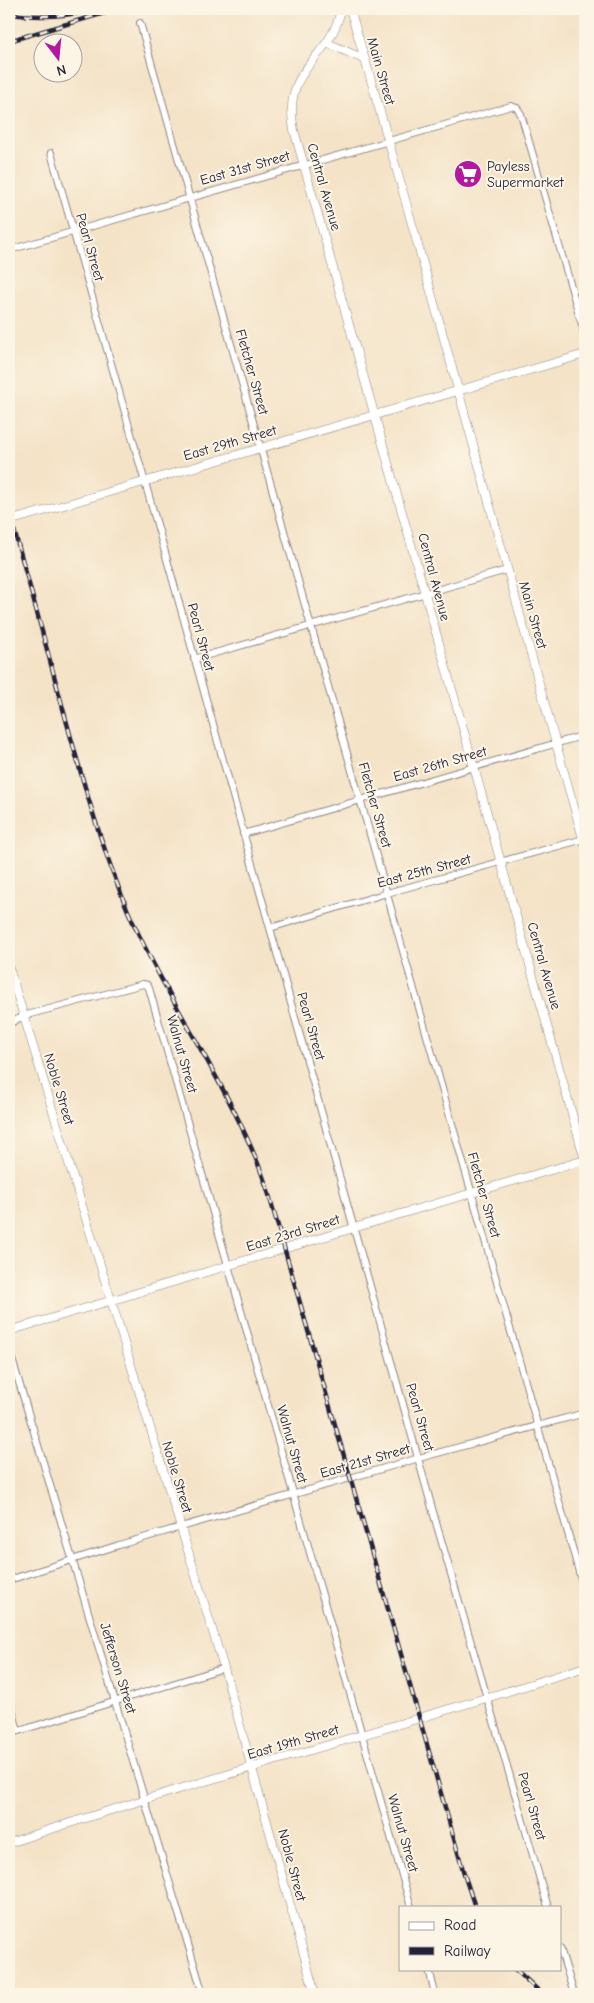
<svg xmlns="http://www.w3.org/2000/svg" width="594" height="2003" viewBox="0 0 594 2003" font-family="'Comic Neue',sans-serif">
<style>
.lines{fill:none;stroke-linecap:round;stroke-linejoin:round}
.minor-casing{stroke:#8b8281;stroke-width:8}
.tertiary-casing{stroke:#8b8281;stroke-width:9}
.minor{stroke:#fff;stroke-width:6}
.tertiary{stroke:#fff;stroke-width:8}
.rail-casing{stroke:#22223b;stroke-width:4.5}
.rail{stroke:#fcf5e5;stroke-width:2.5;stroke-dasharray:8;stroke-linecap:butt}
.labels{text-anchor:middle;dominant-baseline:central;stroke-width:4;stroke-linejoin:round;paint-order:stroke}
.street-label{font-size:14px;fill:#22223b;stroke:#fcf5e5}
.poi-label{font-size:14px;fill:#22223b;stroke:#fcf5e5;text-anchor:start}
</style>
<rect width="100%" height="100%" fill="#fcf5e5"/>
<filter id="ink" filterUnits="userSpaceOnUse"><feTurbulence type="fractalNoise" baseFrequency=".02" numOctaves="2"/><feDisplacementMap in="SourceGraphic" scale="10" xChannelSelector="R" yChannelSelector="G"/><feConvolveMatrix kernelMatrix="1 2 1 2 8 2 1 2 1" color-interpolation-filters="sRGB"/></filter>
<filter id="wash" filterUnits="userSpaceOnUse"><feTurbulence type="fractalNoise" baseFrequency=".0096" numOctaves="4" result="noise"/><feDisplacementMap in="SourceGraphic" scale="20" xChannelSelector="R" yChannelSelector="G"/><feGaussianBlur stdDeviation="1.12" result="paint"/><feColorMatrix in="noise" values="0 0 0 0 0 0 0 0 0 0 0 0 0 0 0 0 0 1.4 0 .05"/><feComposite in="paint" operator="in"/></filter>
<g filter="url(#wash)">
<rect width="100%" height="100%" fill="#f4e3c7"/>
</g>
<g filter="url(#ink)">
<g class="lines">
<defs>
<path id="minor" d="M140,23l445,1570
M51,153l117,410 269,963 111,381
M9,250l502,-144 6,2 4,6 64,221
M194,659l313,-89
M243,834l342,-99
M270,928l117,-35 197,-54
M9,1024l14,-8 120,-32 4,1 2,3 262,919
M9,1349l194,645
M9,1580l110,-35 300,-87 166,-45
M9,1698l9,33
M9,1734l215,-66
M560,1948l14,46
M429,1969l6,25"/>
<path id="tertiary" d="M341,9c-10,53 -60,56 -47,121l291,1030
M350,9c83,277 154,558 235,836
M327,43l37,16
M579,314l6,12
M9,521l576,-167
M9,968l215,700 91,326
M9,1331l405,-121 171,-50
M9,1843c190,-64 385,-114 576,-176"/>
</defs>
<use href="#minor" class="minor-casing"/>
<use href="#tertiary" class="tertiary-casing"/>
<use href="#minor" class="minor"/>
<use href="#tertiary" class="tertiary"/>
<defs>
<path id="rail" d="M9,14c26,3 53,3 79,-3
M9,41l109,-32
M9,512c18,64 36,129 53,193 19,70 38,139 66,206 41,95 105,178 139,277l198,689 10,30
M515,1969l27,25"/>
</defs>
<use href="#rail" class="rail-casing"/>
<use href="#rail" class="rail"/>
</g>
</g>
<defs>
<symbol id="supermarket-disc" viewBox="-11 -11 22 22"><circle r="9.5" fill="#b5179e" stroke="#fcf5e5"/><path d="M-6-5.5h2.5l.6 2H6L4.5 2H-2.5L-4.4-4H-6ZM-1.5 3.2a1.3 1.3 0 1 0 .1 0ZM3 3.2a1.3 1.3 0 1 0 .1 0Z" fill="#fff"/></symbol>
</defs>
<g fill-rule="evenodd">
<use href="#supermarket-disc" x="452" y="158" width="32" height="32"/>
</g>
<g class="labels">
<g class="street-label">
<text transform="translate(381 71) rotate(74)">Main Street</text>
<text transform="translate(245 168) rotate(-16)">East 31st Street</text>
<text transform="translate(324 187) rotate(74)">Central Avenue</text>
<text transform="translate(90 247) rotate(74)">Pearl Street</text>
<text transform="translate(252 372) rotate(74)">Fletcher Street</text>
<text transform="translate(230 443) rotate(-16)">East 29th Street</text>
<text transform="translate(434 577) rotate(75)">Central Avenue</text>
<text transform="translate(533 615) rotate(74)">Main Street</text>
<text transform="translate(201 637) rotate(75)">Pearl Street</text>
<text transform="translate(440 764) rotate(-16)">East 26th Street</text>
<text transform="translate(375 805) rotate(74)">Fletcher Street</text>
<text transform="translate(424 871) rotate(-15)">East 25th Street</text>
<text transform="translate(544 966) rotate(74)">Central Avenue</text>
<text transform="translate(311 1026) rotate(74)">Pearl Street</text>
<text transform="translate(182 1054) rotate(74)">Walnut Street</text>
<text transform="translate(59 1089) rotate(73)">Noble Street</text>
<text transform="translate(484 1195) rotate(74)">Fletcher Street</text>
<text transform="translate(293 1233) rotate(-17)">East 23rd Street</text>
<text transform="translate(420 1417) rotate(74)">Pearl Street</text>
<text transform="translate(292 1444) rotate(74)">Walnut Street</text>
<text transform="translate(365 1461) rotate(-16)">East 21st Street</text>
<text transform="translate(177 1477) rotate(73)">Noble Street</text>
<text transform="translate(118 1668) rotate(73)">Jefferson Street</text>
<text transform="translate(293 1742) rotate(-16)">East 19th Street</text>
<text transform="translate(532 1806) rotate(74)">Pearl Street</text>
<text transform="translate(403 1833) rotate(74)">Walnut Street</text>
<text transform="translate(292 1865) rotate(75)">Noble Street</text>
</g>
<g class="poi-label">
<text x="487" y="166">Payless<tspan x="487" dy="16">Supermarket</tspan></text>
</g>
</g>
<rect width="594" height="2003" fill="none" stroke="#fcf5e5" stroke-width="30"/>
<rect x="399" y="1906" width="162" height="65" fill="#fcf5e5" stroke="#a5a1a1"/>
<rect x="409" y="1922" width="25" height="8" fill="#ffffff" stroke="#a5a1a1"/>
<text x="444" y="1930" font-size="15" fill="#22223b">Road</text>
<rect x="409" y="1947" width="25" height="8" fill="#22223b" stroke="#a5a1a1"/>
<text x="444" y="1956" font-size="15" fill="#22223b">Railway</text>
<g transform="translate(58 58) rotate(164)"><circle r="24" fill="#fcf5e5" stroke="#a5a1a1"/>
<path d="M0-4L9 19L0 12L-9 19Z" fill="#b5179e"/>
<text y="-8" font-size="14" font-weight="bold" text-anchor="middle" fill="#22223b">N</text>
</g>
</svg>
